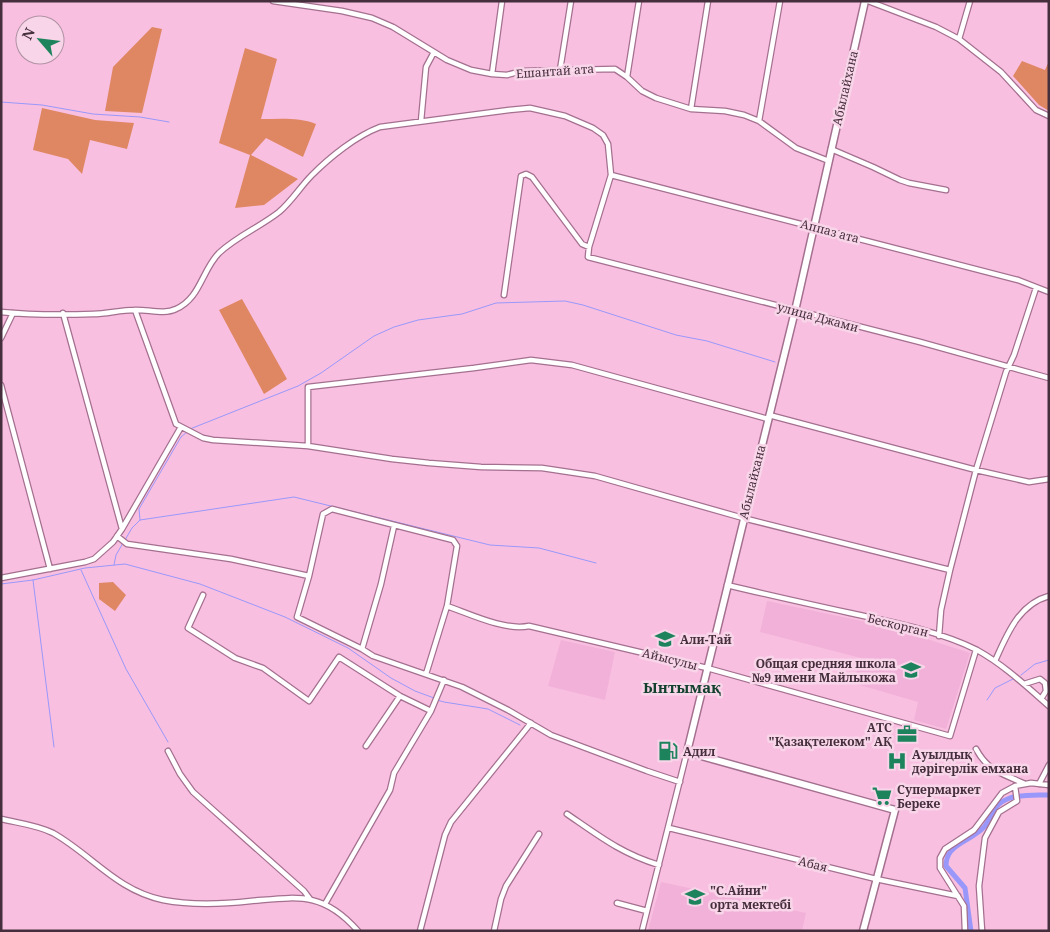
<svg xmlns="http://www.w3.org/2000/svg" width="1050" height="932" viewBox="0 0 1050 932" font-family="'Noto Serif',serif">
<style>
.built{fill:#f2b1d8}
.green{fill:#df8763}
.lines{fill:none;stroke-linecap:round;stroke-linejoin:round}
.stream{stroke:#9998fa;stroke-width:1}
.canal{stroke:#9998fa;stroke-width:5}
.minor-casing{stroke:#a4708f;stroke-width:7}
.secondary-casing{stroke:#a4708f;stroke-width:9}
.minor{stroke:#fff;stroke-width:4.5}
.secondary{stroke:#fff;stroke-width:6}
.labels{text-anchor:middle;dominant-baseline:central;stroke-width:5;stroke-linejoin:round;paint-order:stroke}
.street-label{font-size:12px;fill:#452f3c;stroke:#f8d5e9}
.poi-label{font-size:12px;font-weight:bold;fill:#452f3c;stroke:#f8d5e9;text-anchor:start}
.quarter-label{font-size:15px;font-weight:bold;fill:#12402d;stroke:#f8d5e9}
</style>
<rect width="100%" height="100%" fill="#f9bfe1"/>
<path class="built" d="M767,601l123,26 80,26 -24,76 -32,-9 4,-18 -65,-19 8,-25 -101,-26z
M561,640l54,12 -10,48 -57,-14z
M661,882l145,31 -4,18h-154z"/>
<path class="green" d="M152,27l10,2 -20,84 -37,-2 8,-44z
M245,48l32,11 -16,60c18,0 39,-2 55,5l-13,33 -37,-19 -15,17 47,24 -34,26 -29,3 15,-53 -31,-12z
M1022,61l23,9 4,-9v50l-10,-6 -26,-29z
M42,108l53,12 39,3 -7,26 -37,-9 -8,34 -14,-15 -35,-9z
M242,299l45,80 -23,15 -45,-84z
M113,582l13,13 -11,16 -16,-12v-16z"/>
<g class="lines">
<path class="stream" d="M1,102l41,3 51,9 47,3 29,5
M190,429l108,-43 23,-13 53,-37 20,-9 24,-7 44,-6 34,-11 69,-2 18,4 93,30 31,6 68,21
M140,520l-1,-11 42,-72 6,-5
M125,540l7,-12 8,-8 154,-23 196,48 49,3 57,15
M114,565l2,-10 7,-12
M81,570l45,99 42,73
M33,580l21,167
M1,584l32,-4 52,-12 40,-4 75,20 85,33 63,31 43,30 24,13 19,7
M1021,675l14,-11 14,-4
M437,700l7,2 44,7 32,16
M987,700l8,-12 18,-9"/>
<path class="canal" d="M971,931l-6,-43 -19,-22c0,-6 1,-10 5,-15 9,-10 25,-14 34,-25 8,-12 8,-22 25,-28 13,-4 26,-3 39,-3"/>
<defs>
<path id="minor" d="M273,1l69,10 30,7 21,9 54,33 24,10 21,4 15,1 15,-4 93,-2 12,8 15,14 14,7 35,11 34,2 19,4 15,6 37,27 33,13
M868,1l68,26 23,12 42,33 35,38 13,6
M959,39l11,-38
M560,70l11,-69
M492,74l10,-73
M627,77l12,-76
M691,109l17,-108
M421,121l5,-54 8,-15
M759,121l21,-120
M831,149l42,18 27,13 9,3 37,7
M611,175l407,105 31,12
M504,295l17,-119 5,-2 6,3 50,67 7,3
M135,310l41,114 27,14 10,2 95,6 84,13 37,4 52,4 61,1 53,8 148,42 207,52
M1,312c30,3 62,3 92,2 14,0 27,-4 41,-4 13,-1 30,5 42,-1 24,-10 26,-39 43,-56 18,-17 41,-26 60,-41 13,-11 21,-25 33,-37 18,-18 44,-39 68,-48l129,-17 21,-2 35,8 28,12 10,7 5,9 3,31 -22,72 -1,10 332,85 129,36
M63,313l59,216
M1,338l12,-25
M1,385l49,184
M769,415l207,55 53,12 20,-3
M308,446v-59l166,-19 57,-8 41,5 196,54
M117,536l10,8 104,15 78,17
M1,578l84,-16 9,-3 19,-17 9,-13 59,-102
M727,585c41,10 82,19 123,28 41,9 89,18 127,37 27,15 49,36 72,56
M203,595l-15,33 47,30 28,10 46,33 30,-44 61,39 31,15 13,-31
M447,606c23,8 58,25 82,20l178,42 243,68 26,-86
M939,636l2,-26 9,-40 26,-100 30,-98 8,-17 22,-67
M362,649l19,-65 13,-58
M995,661c12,-27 24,-57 54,-65
M426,674l21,-68 10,-60 -4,-6 -121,-31 -9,5 -14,62 -12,41 65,32 11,7 89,31 46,23 43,25 96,36 33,11
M1024,684l16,-5 5,4 1,8 -5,8
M366,746l34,-50
M976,749c12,22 25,24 47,34
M168,751l12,23 13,18 111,99 6,8
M1039,784l10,-19
M567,814c32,22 55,40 92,51
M1,819c17,4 36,6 52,14 39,22 63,57 110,67 26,5 61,4 88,1 47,-4 72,-10 107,30
M669,828l207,51 82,17
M617,903l30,8
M325,904l65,-114 4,-17 37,-62
M420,931l25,-96 6,-13 80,-99
M494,931l7,-32 5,-13 33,-52
M642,931l45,-179
M965,931l-1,-25 -24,-38v-10l5,-9 29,-19 28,-37 13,-7 16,-3 18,2
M982,931l-3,-45 6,-48 14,-26 18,-11 -2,-15"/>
<path id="secondary" d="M863,931l32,-121 -208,-58 108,-441 70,-310"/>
</defs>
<use href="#minor" class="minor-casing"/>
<use href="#secondary" class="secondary-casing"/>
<use href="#minor" class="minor"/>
<use href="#secondary" class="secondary"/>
</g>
<defs>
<symbol id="school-bare" viewBox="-9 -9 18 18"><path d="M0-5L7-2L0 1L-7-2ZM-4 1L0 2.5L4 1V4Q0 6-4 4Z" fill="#1d835d" stroke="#f8d5e9" stroke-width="2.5" paint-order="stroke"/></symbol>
<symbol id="office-bare" viewBox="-9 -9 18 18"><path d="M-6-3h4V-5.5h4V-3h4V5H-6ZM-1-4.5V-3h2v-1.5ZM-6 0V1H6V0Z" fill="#1d835d" stroke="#f8d5e9" stroke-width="2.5" paint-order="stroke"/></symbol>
<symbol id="fuel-bare" viewBox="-9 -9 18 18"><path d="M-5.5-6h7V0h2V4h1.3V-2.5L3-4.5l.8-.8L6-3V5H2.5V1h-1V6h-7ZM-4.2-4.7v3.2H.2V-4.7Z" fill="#1d835d" stroke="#f8d5e9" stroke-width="2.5" paint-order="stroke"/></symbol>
<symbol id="hospital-bare" viewBox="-9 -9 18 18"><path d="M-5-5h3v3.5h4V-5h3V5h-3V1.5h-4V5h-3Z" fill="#1d835d" stroke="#f8d5e9" stroke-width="2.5" paint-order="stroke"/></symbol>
<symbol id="supermarket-bare" viewBox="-9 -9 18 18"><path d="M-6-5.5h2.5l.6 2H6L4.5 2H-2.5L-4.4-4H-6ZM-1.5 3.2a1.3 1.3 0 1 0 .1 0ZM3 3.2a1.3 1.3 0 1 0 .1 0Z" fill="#1d835d" stroke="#f8d5e9" stroke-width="2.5" paint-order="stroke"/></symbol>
</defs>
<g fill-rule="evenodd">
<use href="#school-bare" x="651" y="625" width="28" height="28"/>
<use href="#school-bare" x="897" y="656" width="28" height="28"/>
<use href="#office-bare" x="893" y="720" width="28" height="28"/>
<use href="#fuel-bare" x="654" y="737" width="28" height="28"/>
<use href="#hospital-bare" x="883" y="747" width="28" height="28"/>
<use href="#supermarket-bare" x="868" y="782" width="28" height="28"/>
<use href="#school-bare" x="681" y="883" width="28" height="28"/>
</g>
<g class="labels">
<g class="street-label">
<text transform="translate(555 71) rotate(-4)">Ешантай ата</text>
<text transform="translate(845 88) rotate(-77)">Абылайхана</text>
<text transform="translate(830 231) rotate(15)">Аппаз ата</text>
<text transform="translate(818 317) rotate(15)">улица Джами</text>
<text transform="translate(752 482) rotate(-76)">Абылайхана</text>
<text transform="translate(898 625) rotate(14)">Бескорган</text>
<text transform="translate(670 659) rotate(14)">Айысулы</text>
<text transform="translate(813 864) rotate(14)">Абая</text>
</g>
<g class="poi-label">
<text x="680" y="639">Али-Тай</text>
<text x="896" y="663" text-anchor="end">Общая средняя школа<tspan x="896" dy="14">№9 имени Майлыкожа</tspan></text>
<text x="892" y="727" text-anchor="end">АТС<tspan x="892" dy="14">"Қазақтелеком" АҚ</tspan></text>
<text x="683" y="751">Адил</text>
<text x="912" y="754">Ауылдық<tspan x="912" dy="14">дәрігерлік емхана</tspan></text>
<text x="897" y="789">Супермаркет<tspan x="897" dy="14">Береке</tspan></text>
<text x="710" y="890">"С.Айни"<tspan x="710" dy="14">орта мектебі</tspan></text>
</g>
<g class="quarter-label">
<text x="682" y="687">Ынтымақ</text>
</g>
</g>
<rect width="1050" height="932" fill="none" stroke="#452f3c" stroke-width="5"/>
<g transform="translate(40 40) rotate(298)"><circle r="24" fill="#f8d5e9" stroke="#b093a4"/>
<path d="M0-4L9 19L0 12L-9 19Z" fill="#1d835d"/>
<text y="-8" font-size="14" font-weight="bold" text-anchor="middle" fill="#452f3c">N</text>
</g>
</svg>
